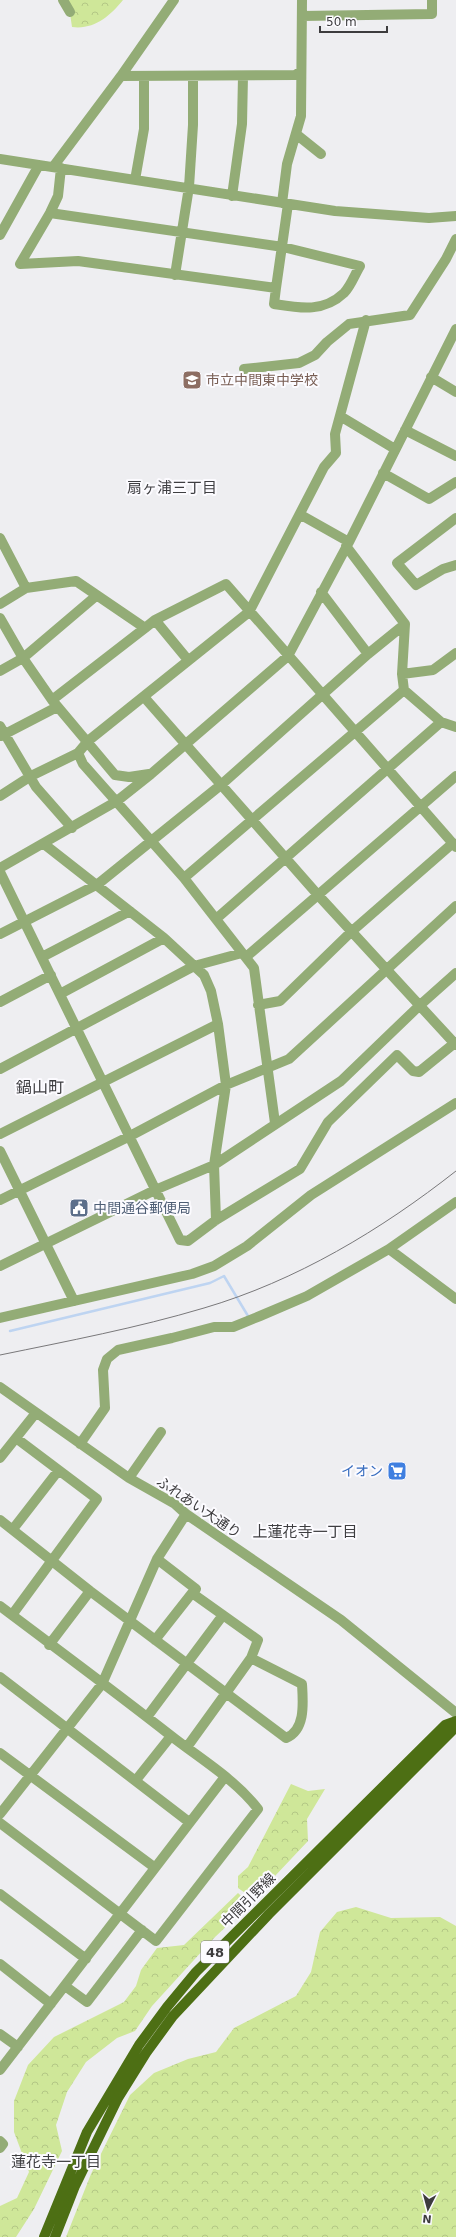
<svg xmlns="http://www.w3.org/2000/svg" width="456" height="2237" viewBox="0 0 456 2237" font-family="'DejaVu Sans','Noto Sans JP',sans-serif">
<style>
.forest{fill:url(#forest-crowns)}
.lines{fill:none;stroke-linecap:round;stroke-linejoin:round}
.stream{stroke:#bed4f1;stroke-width:2.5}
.minor{stroke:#93ac76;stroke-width:10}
.major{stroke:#4d6f14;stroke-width:10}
.tram{stroke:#79787a;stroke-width:1}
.labels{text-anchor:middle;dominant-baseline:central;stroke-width:4;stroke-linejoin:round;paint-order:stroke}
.shield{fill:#fcfbff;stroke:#767578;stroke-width:1}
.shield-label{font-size:13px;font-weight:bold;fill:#3d3c3e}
.education-label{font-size:14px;fill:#785e54;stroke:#fcfbff;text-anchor:start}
.service-label{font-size:14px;fill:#4e5e75;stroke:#fcfbff;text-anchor:start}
.shop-label{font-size:14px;fill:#366cbe;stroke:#fcfbff;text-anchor:end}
.street-label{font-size:14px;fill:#3d3c3e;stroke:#fcfbff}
.neighbourhood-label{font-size:15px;fill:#3e3e41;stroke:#fcfbff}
.quarter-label{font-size:16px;fill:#3e3e41;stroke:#fcfbff}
</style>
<defs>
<pattern id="forest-crowns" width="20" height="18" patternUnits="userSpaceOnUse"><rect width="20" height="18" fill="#cfe799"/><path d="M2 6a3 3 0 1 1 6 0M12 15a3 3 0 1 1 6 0" fill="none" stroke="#b3c785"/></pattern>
</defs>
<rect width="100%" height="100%" fill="#eeeef1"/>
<path class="forest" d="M68,0h55c-13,16 -29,30 -51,27z
M291,1784l17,7 17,-2 -18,30 1,22 -50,53 -10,1 -10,-7v-12l10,-9z
M238,1893l12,11 -36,34 -62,68 -17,25 -18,7 -31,24 -19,30 -11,33 6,26 -28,58 -18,28h-16v-31l17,-8 12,-26 -15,-40v-31l14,-36 26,-28 70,-35 12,-16 5,-16 16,-22 27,-3z
M356,1907l35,11 49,-1 16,9v311h-390l25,-63 39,-79 24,-22 34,-14 28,-7 18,-24 62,-32 15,-24 9,-40 17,-20z"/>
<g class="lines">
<path class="stream" d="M10,1331l200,-48 14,-7 24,40"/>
<path class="minor" d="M63,0l7,12
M302,16l130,-2v-14
M121,76l174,-1 5,-3
M296,134l25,20
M0,159l335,52 94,7 27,-2
M53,167l68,-91 53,-76
M61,168l-3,28 -8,17 -30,51 58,-3 198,27 12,-84
M135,180l9,-51v-52
M232,196l10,-72 1,-48
M282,203l5,-39 14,-48 1,-116
M50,213l233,34 77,19c-5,8 -9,20 -16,27 -21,20 -45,15 -70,11l2,-16
M0,235l39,-70
M175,275l14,-88 4,-62v-49
M244,369l55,-6 16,-8 12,-13 22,-18 61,-9 36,-56 10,-20
M431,377l25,15
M340,416l55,33
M405,430l51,26
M383,473l46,26 27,-17
M301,515l48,27
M456,518l-59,45 19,22 27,-16 13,-4
M0,538l26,50 50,-7 69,47 10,-8 71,-36 230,263
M346,546l59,78 -3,50 2,16 37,32 15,5
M321,592l47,62
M0,604l26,-16
M0,618l23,40 29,42 63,75 14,2 20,-3
M155,620l33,40
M0,671l23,-13 73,-62
M402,674l31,-4 23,-17
M144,697l174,198 138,150
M52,700l93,-72
M0,726l36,61 36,41
M1,736l56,-29
M78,753l5,11 101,114 70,90 21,155
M0,796l31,-20 47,-23 10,-12 161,-129 75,-145 12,-14 -1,-19 31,-114
M44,844l120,94 40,37 7,16 7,33 8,61 -12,80 2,55
M0,868l117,-67 34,-27 137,-118 61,-114 107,-213
M0,872l180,368 8,1 28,-21 84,-51 28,-47 69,-67 16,16 6,1 37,-30
M184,878l220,-188
M216,919l225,-197
M0,934l98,-50 124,-100 146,-130 37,-30
M42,957l88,-46
M246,957l210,-181
M60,994l104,-56
M0,1002l51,-27
M258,1005l22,-4 71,-69 102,-89
M0,1069l194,-103 48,-13
M0,1134l218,-110
M0,1151l74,150
M0,1200l130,-64 96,-51 63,-26 167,-153
M389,1249l67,50
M0,1266l155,-76 59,-25 127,-84 78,-75 37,-33
M0,1318l192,-44 22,-8 33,-20 64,-51 145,-92
M0,1387l129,91 46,26 11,10 155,106 115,93
M80,1444l25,-36 -2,-38 4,-11 11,-9 54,-12 42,-11h19l27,-11 47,-20 82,-47 67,-47
M0,1458l35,-44
M129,1478l32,-46
M0,1520l90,71 136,102 -39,54
M13,1529l45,-58
M157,1559l39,30 -4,4 66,47 -7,18 -25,35 60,45c20,-8 17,-36 16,-54l-51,-26
M0,1606c57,43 114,85 170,129 29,23 65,44 88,74l-102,132 -156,-118
M12,1615l85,-116 -81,-61
M155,1640l37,-47
M49,1645l41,-54
M0,1677l189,145
M147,1717l76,-102
M0,1753l154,114
M136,1780l35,-44
M0,1814l102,-130 55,-125 29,-45
M0,1894l86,65
M0,1964l51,40
M65,1986l22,16 55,-72
M0,2034l18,13
M0,2070l224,-292
M0,2141l3,3 -3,4"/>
<path class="major" d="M44,2237l43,-105 52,-87 28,-38 29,-35 249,-247 11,-4
M55,2237l20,-51 43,-88 28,-45 27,-37 96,-102 187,-187"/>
<path class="tram" d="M0,1355c68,-14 137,-27 204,-47 92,-27 177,-78 252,-137"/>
</g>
<defs>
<symbol id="school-square" viewBox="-11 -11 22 22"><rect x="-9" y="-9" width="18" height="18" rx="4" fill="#8d6e63" stroke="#fcfbff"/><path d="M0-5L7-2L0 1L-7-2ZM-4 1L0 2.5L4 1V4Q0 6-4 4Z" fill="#fff"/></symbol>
<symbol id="civic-square" viewBox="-11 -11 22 22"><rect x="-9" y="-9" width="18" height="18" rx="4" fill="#5c6f8a" stroke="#fcfbff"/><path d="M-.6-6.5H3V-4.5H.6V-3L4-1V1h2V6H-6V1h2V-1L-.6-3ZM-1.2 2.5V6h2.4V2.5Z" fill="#fff"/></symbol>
<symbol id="supermarket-square" viewBox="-11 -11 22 22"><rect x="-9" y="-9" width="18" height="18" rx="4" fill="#3f7fe0" stroke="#fcfbff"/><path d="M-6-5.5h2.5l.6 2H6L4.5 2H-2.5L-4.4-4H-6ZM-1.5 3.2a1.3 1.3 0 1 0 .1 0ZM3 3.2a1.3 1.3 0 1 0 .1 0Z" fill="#fff"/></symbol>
</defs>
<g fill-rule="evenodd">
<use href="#school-square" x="181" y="369" width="22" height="22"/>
<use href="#civic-square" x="68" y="1197" width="22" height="22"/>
<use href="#supermarket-square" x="386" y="1460" width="22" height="22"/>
</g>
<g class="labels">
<rect class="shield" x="201" y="1941" width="28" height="22" rx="3"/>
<g class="shield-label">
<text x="215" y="1952">48</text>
</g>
<g class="education-label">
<text x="206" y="380">市立中間東中学校</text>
</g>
<g class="service-label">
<text x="93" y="1208">中間通谷郵便局</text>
</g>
<g class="shop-label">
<text x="383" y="1471">イオン</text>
</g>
<g class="street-label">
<text transform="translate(199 1507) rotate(34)">ふれあい大通り</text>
<text transform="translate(248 1900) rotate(-45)">中間引野線</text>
</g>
<g class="neighbourhood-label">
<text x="172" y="488">扇ヶ浦三丁目</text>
<text x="305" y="1532">上蓮花寺一丁目</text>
<text x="56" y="2162">蓮花寺一丁目</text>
</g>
<g class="quarter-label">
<text x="40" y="1087">鍋山町</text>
</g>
</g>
<g transform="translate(428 2209) rotate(186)" stroke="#fcfbff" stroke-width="3" paint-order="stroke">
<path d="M0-3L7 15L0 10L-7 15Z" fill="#3d3c3e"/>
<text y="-6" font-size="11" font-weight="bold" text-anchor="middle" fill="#3d3c3e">N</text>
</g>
<path d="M320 26v6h67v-6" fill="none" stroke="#3d3c3e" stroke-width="2"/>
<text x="326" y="26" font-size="12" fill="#3d3c3e" stroke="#fcfbff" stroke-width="3" paint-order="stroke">50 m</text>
</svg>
